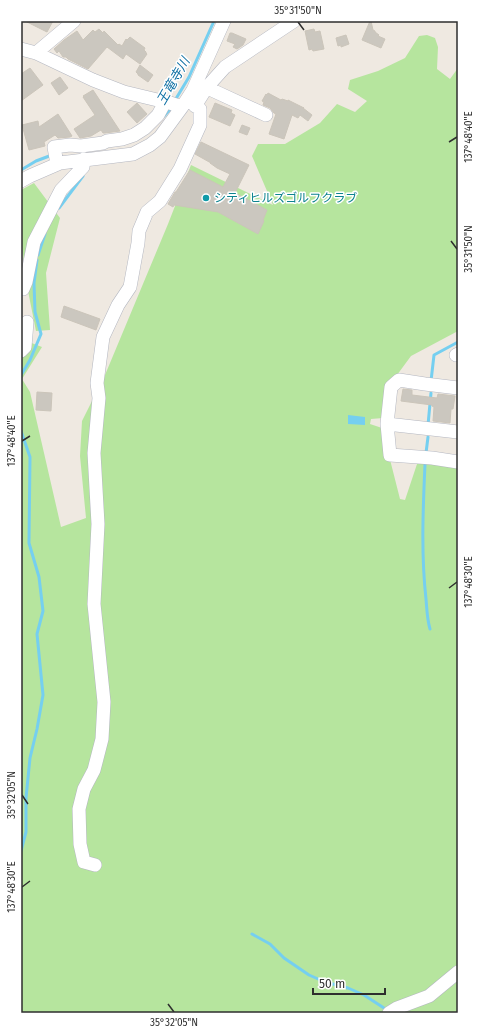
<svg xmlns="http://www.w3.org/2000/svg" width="479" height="1034" viewBox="0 0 479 1034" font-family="'Fira Sans','Noto Sans JP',sans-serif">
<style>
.green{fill:#b6e59e}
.water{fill:#75cff0}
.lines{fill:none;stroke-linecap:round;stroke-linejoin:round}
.stream{stroke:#75cff0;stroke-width:3}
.building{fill:#cbc7bf;stroke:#cbc5ba}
.minor-casing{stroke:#b4b7c1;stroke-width:14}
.minor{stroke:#fff;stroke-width:13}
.ticks{fill:none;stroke:#2e2e2e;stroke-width:1.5}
.culture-dot{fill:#0f9aa8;stroke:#fff;stroke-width:1.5}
.labels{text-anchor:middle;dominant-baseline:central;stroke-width:3;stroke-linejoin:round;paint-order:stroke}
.culture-label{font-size:12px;fill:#0d838f;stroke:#fff;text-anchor:start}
.water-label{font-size:13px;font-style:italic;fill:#0d6fa3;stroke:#fff}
.neatline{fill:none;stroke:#2e2e2e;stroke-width:1.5}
.ticks-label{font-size:10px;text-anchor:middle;fill:#2e2e2e}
</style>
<rect width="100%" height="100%" fill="#efe9e1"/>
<path class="green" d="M427,35l8,3 3,9 -1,22 13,10 8,-11v263l-47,25 -14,19 -14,43 -12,1 -1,5 12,4 18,71 5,1 13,-39 40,7v545h-437v-664l8,-7 13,5 -20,32 8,13 31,135 25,-9 -6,-62 2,-35 23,-46 63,-151 23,-59 82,40 -21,-49 6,-12h27l35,-21 17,-19 18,8 12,-11 -19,-12 2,-9 28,-9 27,-13 14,-22z
M34,183l26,35 -14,55 4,57 -14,1 -9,-45 -5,-39 -1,-1v-56z"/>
<path class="water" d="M348,415l17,2v8l-17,-1z"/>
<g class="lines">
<path class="stream" d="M174,102l15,-25 25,-56
M164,116l8,-9
M21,170l15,-9 16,-6
M59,208l24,-32
M38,255l7,-21
M21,375l9,-15 11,-26 -6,-22 -1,-29 3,-23
M431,381l3,-26 24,-13
M428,425l3,-32
M21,431l9,26 -1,86 10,34 4,34 -6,23 6,61 -6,34 -7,29 -4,40v34l-5,19
M426,453l2,-16
M425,464c-2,45 -4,90 1,135 1,11 1,20 4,30
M252,934l18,10 14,14 25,17 16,7 23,6 16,7 23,15"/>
</g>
<path class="building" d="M25,21h28l-6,11z
M370,21h1l2,9 2,1v1l4,3 -1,1 7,3 -4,9 -19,-8z
M99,29l4,4 1,-2 14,14 1,-1 3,2 4,-7 1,1 3,-3 15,11 -1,2 2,2v1l1,1 -7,10 -14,-10 -3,5 -16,-12 -19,22 -20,-10 -2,-2h-3l-4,-6 -2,2 -3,-4 10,-9 13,-9 6,9 10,-10 2,2z
M314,29l1,3 5,-1 4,18 -11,2 -1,-2 -3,1 -4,-19z
M230,33h2l14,6 -3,6 -6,4 -4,-2 2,-3 -8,-3z
M346,35l3,9 -8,3v-2l-3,1 -2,-8z
M140,65l13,10 -5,7 -10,-7v-1l-2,-2z
M30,68l13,17 -22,16v-27z
M60,77l8,11 -9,7 -8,-12z
M93,90l27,41 -15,2h-2l-2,-3 -10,6 -11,2 -6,-9 21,-14 -12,-18h1l-1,-1z
M268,93l13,7 1,-1 6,2v-1l16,8h-1l9,7 -4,6 -8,-6 -2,3 -6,-3 -8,24 -15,-5 7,-20 -2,-1 -4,-5 -7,-3 1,-3 -2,-1 4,-7 1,1z
M137,103l10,11 -10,9 -10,-11z
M215,103l17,7 -1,3 4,2 -5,11 -21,-9z
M58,114l14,22 -2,1 -12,1 -3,-3 -11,7 1,4 -16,4 -7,-25 16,-4 1,6z
M242,125l8,3 -3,7 -8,-3z
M201,142l48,23 -14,28 32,17 -4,10 1,1 -6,13 -40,-22 -44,-7 -1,2 -5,-3 7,-12h1l14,-22 33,17 7,-13 -13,-6 -7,-5h1l-16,-9z
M64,306l36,13 -4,11 -35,-13z
M403,389l9,1v5l25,3 1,-4 17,2 -2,13h-2l-1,14 -17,-2 1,-14 -2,-1v-1l-31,-4z
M37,392l15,1 -1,18 -15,-1z"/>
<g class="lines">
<defs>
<path id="minor" d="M21,49l15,4 57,27 31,12 46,11 12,4
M36,53l38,-32
M201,85l65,30
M195,106l12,-19 18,-20 69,-46
M57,164l-3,-17 16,-2 11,1 22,-3 4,-2 15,-2 12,-4 11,-7 13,-13 7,-13
M21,181l9,-5 30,-13 73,-9 17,-9 10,-8 22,-30 11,-17 31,-69
M21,289h2l3,-7 8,-40 27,-52 22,-23 1,-8
M21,351l4,-4 2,-25
M456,355l2,-1
M458,388l-33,-4 -26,-4 -8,7 -4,37 3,31 42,3 26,4
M387,424l71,8
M95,865l-11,-3 -4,-18 -1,-35 5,-20 10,-19 8,-31 2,-37 -10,-98 4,-80 -4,-71 5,-55 -2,-15 6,-46 15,-32 12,-18 8,-44 1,-12 8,-19 13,-11 20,-32 20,-44v-16l-12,-9
M389,1013l8,-5 32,-12 29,-24"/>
</defs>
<use href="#minor" class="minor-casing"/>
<use href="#minor" class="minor"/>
</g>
<path class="ticks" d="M298,22l6,8M449,142l8,-5M451,241l6,8M22,441l8,-5M449,588l8,-6M22,795l6,9M22,887l8,-6M168,1004l6,8"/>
<circle class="culture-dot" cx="206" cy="198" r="4"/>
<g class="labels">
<g class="culture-label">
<text x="214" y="198">シティヒルズゴルフクラブ</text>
</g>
<g class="water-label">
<text transform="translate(173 81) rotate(-60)">王竜寺川</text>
</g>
</g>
<rect width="479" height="1034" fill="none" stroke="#ffffff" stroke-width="44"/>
<path d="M313 988v6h72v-6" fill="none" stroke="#2e2e2e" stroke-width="2"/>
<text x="319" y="988" font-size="12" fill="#2e2e2e" stroke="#ffffff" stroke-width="3" paint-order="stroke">50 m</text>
<rect x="22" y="22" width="435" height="990" class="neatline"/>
<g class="ticks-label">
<text x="298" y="14">35°31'50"N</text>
<text transform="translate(468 137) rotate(-90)" y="4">137°48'40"E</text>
<text transform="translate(468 249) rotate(-90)" y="4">35°31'50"N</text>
<text transform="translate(11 441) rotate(-90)" y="4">137°48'40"E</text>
<text transform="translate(468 582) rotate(-90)" y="4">137°48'30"E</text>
<text transform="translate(11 795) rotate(-90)" y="4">35°32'05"N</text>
<text transform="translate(11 887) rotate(-90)" y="4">137°48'30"E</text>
<text x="174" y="1026">35°32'05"N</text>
</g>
</svg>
